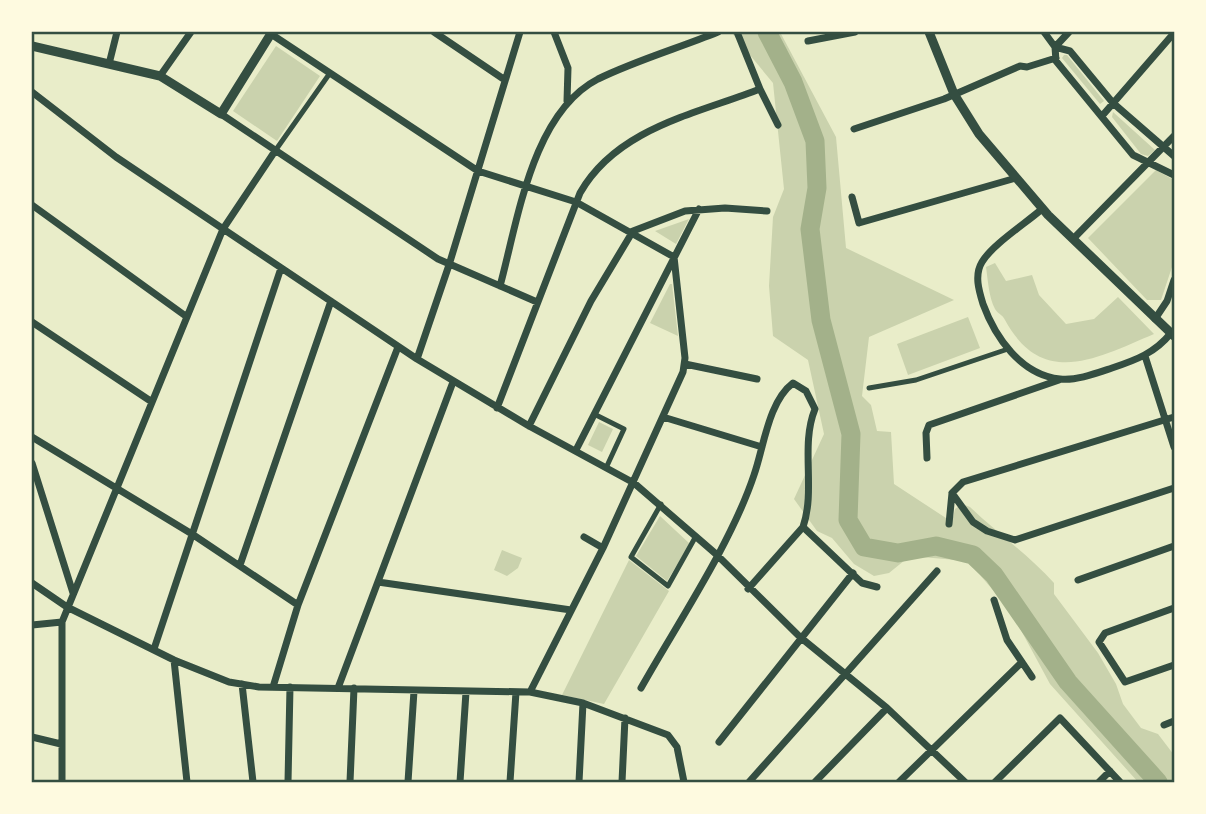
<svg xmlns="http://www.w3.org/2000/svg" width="1206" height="814" viewBox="0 0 1206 814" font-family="'Fira Sans Condensed',sans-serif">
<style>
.green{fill:#cad2ad}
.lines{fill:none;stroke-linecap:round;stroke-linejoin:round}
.river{stroke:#a3b18a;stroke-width:19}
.pedestrian{stroke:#344e41;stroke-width:5}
.minor{stroke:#344e41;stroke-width:7}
.tertiary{stroke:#344e41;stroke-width:9}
.neatline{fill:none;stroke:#344e41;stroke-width:2.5}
</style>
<rect width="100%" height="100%" fill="#e9edc9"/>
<path class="green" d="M731,32h49l56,105 10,111 108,52 -85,37 -7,59 9,9 6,26 14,1 3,52 58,38 3,-13 7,-5 8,3c27,26 59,48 84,76v11l44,59 18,31 7,20 18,24 17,6 16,21v27h-36l-88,-98 -40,-74 -42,-49 -58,-5 -21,17 -15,3 -20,-12 -22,-26 -15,-7 -23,-32 30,-65 -16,-74 -35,-24 -4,-50 4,-69 11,-28 -11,-106z
M276,46l44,30 -43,65 -44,-30z
M1064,55h3l37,46 -4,3 -38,-46z
M1113,112l42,38 -7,6 -7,-2 -29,-37z
M1156,170l18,10v81l-13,39h-14l-59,-62z
M689,219l-13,25 -21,-13z
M995,263l11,18 26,-6 7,20 27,29 28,-5 24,-22 36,37c-55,23 -111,56 -149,-14 -3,-6 -6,-5 -10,-11 -6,-11 -7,-28 -9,-42z
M670,284h2l6,52 -28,-13z
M968,317l12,31 -72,27 -11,-31z
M599,422l14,7 -11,23 -14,-7z
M660,516l30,28 -23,37 -31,-25z
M502,550l20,8 -4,10 -11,8 -13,-6z
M629,560l40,31 -65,113 -42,-9z"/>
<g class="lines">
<path class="river" d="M767,32l26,50 22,59 2,47 -7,41 11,91 30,114 -3,86 16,27 34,6 38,-7 37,9 21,20 74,107 90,100"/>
<path class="pedestrian" d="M275,151l55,-78
M869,388l47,-8 92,-31
M594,414l30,15 -18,39
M661,504l-30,53 37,29 28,-50"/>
<path class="minor" d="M434,32l71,48
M554,32l14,36 -1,33
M1044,32l11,15 1,14 77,94 41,20
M271,34l207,137 98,31 98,55 11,101 -2,14 -80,176 -73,144
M808,41l47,-9
M1055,47l15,4 43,52 61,53
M1055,47l14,-15
M109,64l8,-32
M160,76l31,-44
M760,89l18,36
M32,92l84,65 301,202 112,67 105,57 82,71 84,83 87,71 78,74
M221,114l217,145 99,43
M1102,116l72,-83
M854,129l90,-30 76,-33 7,1 29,-9
M852,197l7,26 157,-45
M32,205l155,112
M1042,209c-16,14 -50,36 -60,53 -8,13 -3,29 1,42 12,33 38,71 77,75 16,2 37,-6 52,-11 24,-8 43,-15 59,-35
M1073,239l101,-103
M500,286c18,-66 32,-173 98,-207 39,-19 81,-31 120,-47
M1155,319l12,-18 7,-21
M32,322l120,80
M1145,356l29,91
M417,359l32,-94 71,-233
M685,364l72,15
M497,408l83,-215c37,-65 116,-79 180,-104l-23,-57
M663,417l99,30
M529,426l62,-125 42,-70 52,-20 40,-3 42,3
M32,437l160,97 106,71
M576,450l123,-241
M927,458l-1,-25 3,-8 130,-45
M32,463l41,130
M952,493l21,29 14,9 28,9 159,-52
M949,524l3,-31 11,-11 211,-65
M584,537l19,11
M240,565l91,-264
M1078,580l96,-34
M378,582l193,28
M32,583l35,24 107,53 55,22 30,5 271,5 53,11 85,32 9,12 7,35
M748,589l55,-62
M994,600l13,40 25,37
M1174,608l-69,25 -6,9 26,40 49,-17
M32,625l30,-3
M154,649l127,-381
M174,660l13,122
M242,684l11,98
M273,687l25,-82 100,-258
M338,688l115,-306
M641,688c36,-64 90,-144 113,-213 10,-28 14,-73 39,-92l13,8 9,18c-15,37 1,80 -12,118l59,56 15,4
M1164,725l10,-4
M32,737l29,7
M719,742l134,-169
M62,782v-160l161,-393 52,-78
M288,782l2,-95
M350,782l4,-94
M408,782l6,-91
M460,782l6,-90
M510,782l6,-90
M579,782l4,-79
M622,782l3,-64
M749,782l188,-211
M815,782l72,-74
M899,782l122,-119
M995,782l65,-64 60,64
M1099,782l11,-11"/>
<path class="tertiary" d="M929,32l25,62 25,40 69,81 126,121
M32,46l128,30 61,38 51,-82"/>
</g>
<rect width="1206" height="814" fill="none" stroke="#fefae0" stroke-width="66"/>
<rect x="33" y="33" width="1140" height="748" class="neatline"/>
</svg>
